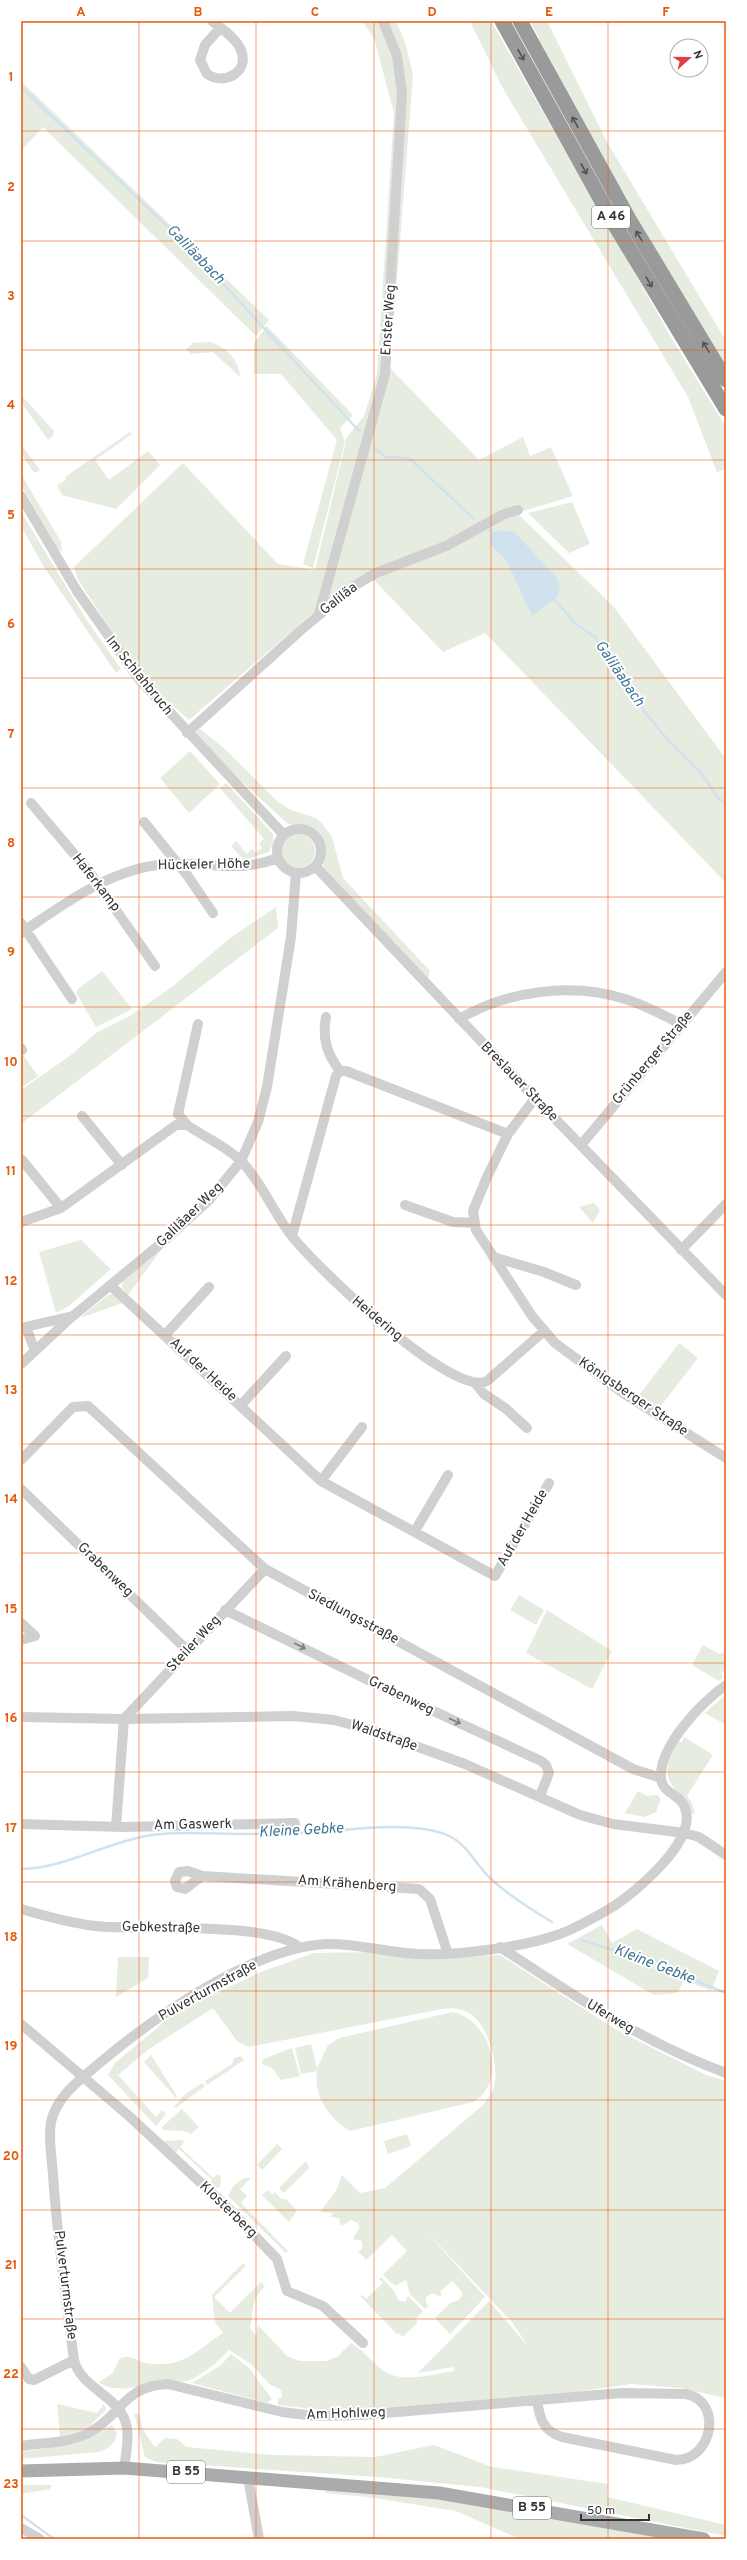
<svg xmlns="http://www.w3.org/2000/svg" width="747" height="2560" viewBox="0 0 747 2560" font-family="Overpass,sans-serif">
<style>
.green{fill:#e6ecdf;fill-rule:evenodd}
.water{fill:#cfe2ee}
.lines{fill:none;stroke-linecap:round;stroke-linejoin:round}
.stream{stroke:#cfe2ee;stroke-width:2.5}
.minor{stroke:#d0d0d0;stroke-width:10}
.major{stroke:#ababab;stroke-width:13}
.highway{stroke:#9a9a9a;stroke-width:15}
.oneway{stroke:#525252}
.oneway2{stroke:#7a7a7a}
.grid{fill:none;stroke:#e8590c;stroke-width:1;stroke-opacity:0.55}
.labels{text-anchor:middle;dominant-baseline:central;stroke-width:4;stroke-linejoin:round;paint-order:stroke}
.shield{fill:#fff;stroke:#707070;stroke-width:1}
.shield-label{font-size:13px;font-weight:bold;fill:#333}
.street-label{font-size:14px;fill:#333;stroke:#fff}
.water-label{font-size:15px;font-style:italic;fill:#3f7597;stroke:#fff}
.neatline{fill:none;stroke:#e8590c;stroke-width:1.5}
.grid-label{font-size:13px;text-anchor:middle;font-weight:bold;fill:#e8590c}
</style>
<rect width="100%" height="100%" fill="#fff"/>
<path class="green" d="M362,21h34l9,21 8,33 -23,293 89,92 44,-23 7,19 21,-9 22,49 -56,17 96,93 113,153v124l-241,-250 -42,19 -69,-72 -65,36 -120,104 -47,-42 -65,-100 -3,-11 109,-104 95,101 37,6 32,-133 17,-21 13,-42 17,-261 -20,-75zM500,530l15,2 43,47 -34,19 -18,-38z
M470,21h21l181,318 54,88v42l-9,3 -29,-75 -187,-312z
M530,21h17l60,121 119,199v27l-130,-219z
M21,81l248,239 -13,16 -213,-209 -22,24z
M267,326l86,89 -13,13 5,14 -32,126 -10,-4 34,-124 -56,-66h-27v-31z
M209,342c19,5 29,18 32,36l-28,-26 -22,2 -5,-5 7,-6z
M21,395l33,36 -1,5 -5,4 -27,-38z
M130,432l2,2 -37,26 14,20 39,-29 12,14 -44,44 -54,-14 -5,-10 9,-5 -1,-3z
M21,444l19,26 -6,3 -13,-20z
M21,474l40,68 1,10 -4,-3 -37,-64z
M572,502l18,42 -21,9 -41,-40z
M21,512l65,107 35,50 -5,4 -72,-106 -23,-41z
M200,729l25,20 53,53 13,8 25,8 6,5 10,14 11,41 87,93 -2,7 -101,-104 -4,-8v-23l-6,-11 -10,-5 -19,-3 -50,-46 -43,-44z
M190,751l30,33 -31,29 -29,-35z
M226,783l47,51v9l-4,9 -25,8 -13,-14 5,-5 11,13 5,-5 4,4 6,-5 -3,-5 5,-4 -44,-51z
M281 851a17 17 0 1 1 34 0a17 17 0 1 1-34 0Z
M276,907l2,21 -257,196v-34l50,-35 25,-22 34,-17 42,-29 57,-48z
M102,971l30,38 -36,18 -20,-34 2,-4z
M23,1055l15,21 -17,12v-32z
M594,1203l6,7 -7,13 -14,-16z
M81,1240l30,29 -42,37 -13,7 -17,-61z
M163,1247l-35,48 -6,-7 1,-7z
M113,1294l10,9 -43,15 28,-23z
M679,1343l19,15 -41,53 -20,-13z
M519,1595l25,15 -8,15 -26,-15z
M547,1610l65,41 -20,38 -66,-36z
M703,1645l16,9 7,-2v17l-5,4 2,4 -4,4 -27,-16z
M726,1694v31l-21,-12z
M684,1737l29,18 -26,41 5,7 3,11h-3c-5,-22 -29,-25 -24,-49 2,-8 7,-16 10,-23h4z
M638,1791l9,5 10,-1 4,4 -5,13 -11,5 -20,-4z
M602,1925l10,18 25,-14 82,42 -8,20 -26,-11 -8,13 -23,2 -87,-51z
M376,1952l74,6 50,-3 115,74 91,46 20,6v317l-45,-10 -49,-4 -102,14 -119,9 -78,4 -55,-6v-6l4,-2 -1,-7 -12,-6 -18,-20 -22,-14c-11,12 -26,25 -42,31 -5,2 -12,0 -18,0 -18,2 -55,15 -70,1l14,-9 6,-14c10,-4 13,-1 23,3 5,2 15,2 21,2 24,0 41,-19 60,-31l-8,-11 -3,-27 31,-32 3,3 -32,31 16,16 31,-31 4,4c-15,15 -11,23 -15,42l6,8 2,-11 29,31 12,5h27l11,-4 14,-14c13,7 21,20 33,28 19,13 49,3 70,0v-4l-36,6 71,-72 39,45 -16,-24 -91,-96 64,71 -35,37 -15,-16 15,-15 9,-3 4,-7 -11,-12 -12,11 2,2 -3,3 -4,-3h-5l-4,4v5l3,3 -4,3 -15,-15 -4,-14 -11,6 -12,-11 24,-24 -15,-16 -26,25 -8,-9 4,-2v-8l-9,-2 6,-11 -1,-5 -7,-3 -10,6 -2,-8 -9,-1 4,-4 -14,-1 16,-21 6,-16 18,18 25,-5 98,-83c3,-5 8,-10 10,-15 8,-20 -5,-69 -26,-78 -10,-5 -19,-4 -30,-2l-188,37 -12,-6 -24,-33 -64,41 -31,26 38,42 6,-7 4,4 -10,12 -48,-51 7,-12 60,-50 83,-40 56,-20z
M118,1957h31l-1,21 -32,19z
M453,2012c38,8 56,70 20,90l-123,29c-21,-13 -37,-35 -33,-60l-16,3 -6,-26 16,-4 6,24 11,-23 11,-7z
M292,2048l8,28 -19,4 -9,-12 -10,-4 1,-5z
M151,2055l26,41 -1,2 -32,-36z
M241,2056l3,4 -37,25 -2,-4 27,-17 2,-6z
M202,2083l3,3 -29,22 -2,-1 9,-11z
M182,2109l17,18 -8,7 -8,-3 -20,-1 -1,-3z
M407,2134l4,12 -23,8 -4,-13z
M181,2140l3,2 -4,5 33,31 5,-4 3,3 -1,10 -8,1 -5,-3 5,-5 -33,-31 -5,5 -11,-13z
M277,2144l5,5 -20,21 -5,-5z
M306,2161l3,7 -24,24h-3l-3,-4z
M244,2178h7l-11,11 7,7 -6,7 47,48 -2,2 -58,-57 6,-11z
M268,2190l4,5 3,-3 6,7h5l11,12 -8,11 -27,-27z
M381,2277l13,14 4,9 7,2 3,-6 15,15 -8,8 3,3 -15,15 -4,-4 -2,1 -37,-38 2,-1 4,4 17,-16 -4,-4z
M231,2354l18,14 23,31 -5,4 -75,-20 29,-18z
M57,2404l40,9 7,-9 2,6 -20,19 -26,8z
M134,2413l5,1 4,16 12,17 10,-9 12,1 10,8 86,8 102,2 59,-12 58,22 116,17 -1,13 119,28v11l-246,-49 -103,-10 -221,-15 -11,-5z
M112,2425l5,9c-3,11 -8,14 -18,18l-78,7v-7l54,-8z
M21,2485h31l-2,4 -29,5z
M327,2489l91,7 264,43 -117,-2 -1,2h-44l-64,-28 -88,-14 -43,-4z"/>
<path class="water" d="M500,530l15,2 43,47 2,11 -3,7 -25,19 -26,-56 -15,-15 -2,-9z"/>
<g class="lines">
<path class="stream" d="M21,87l168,160 171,185
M375,448l10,9 24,1 64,60
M490,530l5,4
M552,597l24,27 19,13 18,32 24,26 7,16 23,28 35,35 16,24 8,6
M21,1869c44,-1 82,-25 125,-33 34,-6 78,-1 112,-2 20,-1 41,-1 61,-2 34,-3 101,-12 132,5 16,8 26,29 39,41 19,18 40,31 62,44
M581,1940l57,18 88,35
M21,2515l33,24"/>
<path class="minor" d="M212,21c10,8 25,18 29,29 9,22 -17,36 -34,24l-7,-14 5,-15 15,-17
M21,496l56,95 62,88 145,156
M319,614l66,-240 17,-281 -5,-37 -14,-35
M187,733l114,-103 53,-44 22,-13 70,-27 58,-32 14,-4
M31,803l60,71 64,92
M144,822l43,53 26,38
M277 851a22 22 0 1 1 44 0a22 22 0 1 1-44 0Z
M315,866l220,232 191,197
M21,923l51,76
M21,933c45,-30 90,-65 146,-69 42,-3 69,10 111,-6
M326,1017c-4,22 1,37 14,54
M459,1019c48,-28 112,-37 166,-20 20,6 38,16 56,25
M21,1048l1,2
M535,1098l-27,36 -21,43 -14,34 3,19 56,86 23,27 68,50 103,65
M82,1116l40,49
M187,1125l-9,-11 20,-90
M581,1145l145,-173
M22,1160l39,48
M405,1205l48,17 21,1
M21,1222l40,-14 115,-83h11c17,12 41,22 55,37 20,21 31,50 49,73 22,29 162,164 196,146l57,-50
M292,1236l44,-160 4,-5h6l162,63
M681,1250l45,-46
M493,1257l51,15 32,13
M110,1285l211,196 174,95 54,-93
M26,1327l9,24
M21,1328l52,-12
M166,1334l43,-47
M21,1364l46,-43 98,-81 44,-40 32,-39 17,-39 9,-35 24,-150 5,-64
M476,1384l8,10 21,14 22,20
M241,1405l45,-49
M21,1460l52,-53 15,-1 177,163 368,200 28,9
M321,1481l41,-54
M21,1489l167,162
M415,1531l33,-56
M225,1610l176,86 140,65 5,4 3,8 -9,23
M21,1623l14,13 -14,4
M21,1717l103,2 169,-3 41,4 37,10 94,34 115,51 33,9 72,9 14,4 27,18
M21,1824l102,3 172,-4
M116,1827l8,-108 141,-150
M202,1876l-17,13 -8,-2 -2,-6 4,-9 9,-1 14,5 217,13 11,10 18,55
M21,1909c24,7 49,14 74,17 46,5 174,-6 205,22
M500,1947c73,48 144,96 226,126
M21,2024l108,92 99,92 49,51 10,32 36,15 40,37
M21,2367l8,12 5,1 40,-20
M21,2446c23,-4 48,-2 69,-14 32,-17 33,-46 78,-48l114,28 32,4 48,-1 259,-22 65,1c37,7 27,66 -10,66l-114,-23c-19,-6 -22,-18 -25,-36
M124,2468c2,-13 5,-27 3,-40 -5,-33 -45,-37 -53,-68 -8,-62 -17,-123 -21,-185 -1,-17 -5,-36 -2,-53 6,-27 31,-44 51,-61 55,-46 151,-113 224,-117 31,-1 62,9 93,10 35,2 105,-7 138,-19 18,-6 35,-16 52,-26 25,-15 89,-68 76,-101 -4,-14 -23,-14 -24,-30 -2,-32 41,-76 65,-93
M248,2478l11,61
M21,2528l19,11"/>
<path class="major" d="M21,2471l103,-3 315,25 265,46"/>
<path class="highway" d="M502,21l114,206 110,182
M520,21l109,198 97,161"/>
</g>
<defs><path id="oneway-shaft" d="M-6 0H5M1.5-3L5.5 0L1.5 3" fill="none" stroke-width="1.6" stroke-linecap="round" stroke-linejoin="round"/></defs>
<g class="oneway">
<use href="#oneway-shaft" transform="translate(521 55) rotate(61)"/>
<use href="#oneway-shaft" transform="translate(575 122) rotate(-119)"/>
<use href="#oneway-shaft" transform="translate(584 169) rotate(61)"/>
<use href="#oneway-shaft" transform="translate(639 236) rotate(-121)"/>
<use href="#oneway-shaft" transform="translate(649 282) rotate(59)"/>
<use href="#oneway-shaft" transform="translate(706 347) rotate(-121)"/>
</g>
<g class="oneway2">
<use href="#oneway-shaft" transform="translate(300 1646) rotate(27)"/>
<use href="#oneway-shaft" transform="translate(455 1721) rotate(25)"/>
</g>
<path class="grid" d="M139,21v2518M256,21v2518M374,21v2518M491,21v2518M608,21v2518M21,131h705M21,241h705M21,350h705M21,460h705M21,569h705M21,678h705M21,788h705M21,897h705M21,1007h705M21,1116h705M21,1225h705M21,1335h705M21,1444h705M21,1553h705M21,1663h705M21,1772h705M21,1882h705M21,1991h705M21,2100h705M21,2210h705M21,2319h705M21,2429h705"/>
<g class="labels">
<g class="shield">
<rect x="592" y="206" width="38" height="22" rx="3"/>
<rect x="167" y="2461" width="38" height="22" rx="3"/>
<rect x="513" y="2497" width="38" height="22" rx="3"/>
</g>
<g class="shield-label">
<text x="611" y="217">A 46</text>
<text x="186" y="2472">B 55</text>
<text x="532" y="2508">B 55</text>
</g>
<g class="street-label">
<text transform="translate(389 320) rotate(-86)">Enster Weg</text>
<text transform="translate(339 599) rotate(-38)">Galiläa</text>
<text transform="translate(139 676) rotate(51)">Im Schlahbruch</text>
<text transform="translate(204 865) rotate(-1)">Hückeler Höhe</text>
<text transform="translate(96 883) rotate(52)">Haferkamp</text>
<text transform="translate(653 1058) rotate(-50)">Grünberger Straße</text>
<text transform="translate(519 1082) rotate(46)">Breslauer Straße</text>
<text transform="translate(190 1215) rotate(-44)">Galiläaer Weg</text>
<text transform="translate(377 1319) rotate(40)">Heidering</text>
<text transform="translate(203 1370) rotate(43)">Auf der Heide</text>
<text transform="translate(633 1397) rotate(34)">Königsberger Straße</text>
<text transform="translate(523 1528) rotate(-60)">Auf der Heide</text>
<text transform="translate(105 1570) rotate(44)">Grabenweg</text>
<text transform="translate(353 1617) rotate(28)">Siedlungsstraße</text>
<text transform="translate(194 1644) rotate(-47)">Steiler Weg</text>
<text transform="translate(401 1696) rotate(26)">Grabenweg</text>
<text transform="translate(384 1736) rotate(19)">Waldstraße</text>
<text transform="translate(193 1825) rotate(-1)">Am Gaswerk</text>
<text transform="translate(347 1884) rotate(4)">Am Krähenberg</text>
<text transform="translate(161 1928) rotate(1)">Gebkestraße</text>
<text transform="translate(208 1991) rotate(-29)">Pulverturmstraße</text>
<text transform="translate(610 2017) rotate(31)">Uferweg</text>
<text transform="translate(228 2210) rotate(44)">Klosterberg</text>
<text transform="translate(65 2285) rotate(83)">Pulverturmstraße</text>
<text transform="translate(346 2414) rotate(-2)">Am Hohlweg</text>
</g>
<g class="water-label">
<text transform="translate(195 255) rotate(46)">Galiläabach</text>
<text transform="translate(619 674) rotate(56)">Galiläabach</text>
<text transform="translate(301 1831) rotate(-3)">Kleine Gebke</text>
<text transform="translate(654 1965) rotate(21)">Kleine Gebke</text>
</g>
</g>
<rect width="747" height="2560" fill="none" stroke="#ffffff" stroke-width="44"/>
<g transform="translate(689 58) rotate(69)"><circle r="19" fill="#ffffff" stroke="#adadad"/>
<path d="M0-3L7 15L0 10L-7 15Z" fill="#e63946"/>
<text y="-6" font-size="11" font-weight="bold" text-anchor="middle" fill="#333333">N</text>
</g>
<path d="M581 2514v6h68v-6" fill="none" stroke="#333333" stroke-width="2"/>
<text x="587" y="2514" font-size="12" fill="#333333" stroke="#ffffff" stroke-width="3" paint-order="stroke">50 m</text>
<rect x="22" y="22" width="703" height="2516" class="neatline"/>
<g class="grid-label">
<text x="81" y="16">A</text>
<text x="198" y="16">B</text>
<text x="315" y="16">C</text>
<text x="432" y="16">D</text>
<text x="549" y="16">E</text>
<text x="666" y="16">F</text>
<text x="11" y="81">1</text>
<text x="11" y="191">2</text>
<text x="11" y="300">3</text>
<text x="11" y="409">4</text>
<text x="11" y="519">5</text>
<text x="11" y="628">6</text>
<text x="11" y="738">7</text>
<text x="11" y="847">8</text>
<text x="11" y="956">9</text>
<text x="11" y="1066">10</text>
<text x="11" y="1175">11</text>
<text x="11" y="1285">12</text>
<text x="11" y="1394">13</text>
<text x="11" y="1503">14</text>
<text x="11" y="1613">15</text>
<text x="11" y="1722">16</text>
<text x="11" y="1832">17</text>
<text x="11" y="1941">18</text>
<text x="11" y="2050">19</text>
<text x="11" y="2160">20</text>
<text x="11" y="2269">21</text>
<text x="11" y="2378">22</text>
<text x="11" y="2488">23</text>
</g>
</svg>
